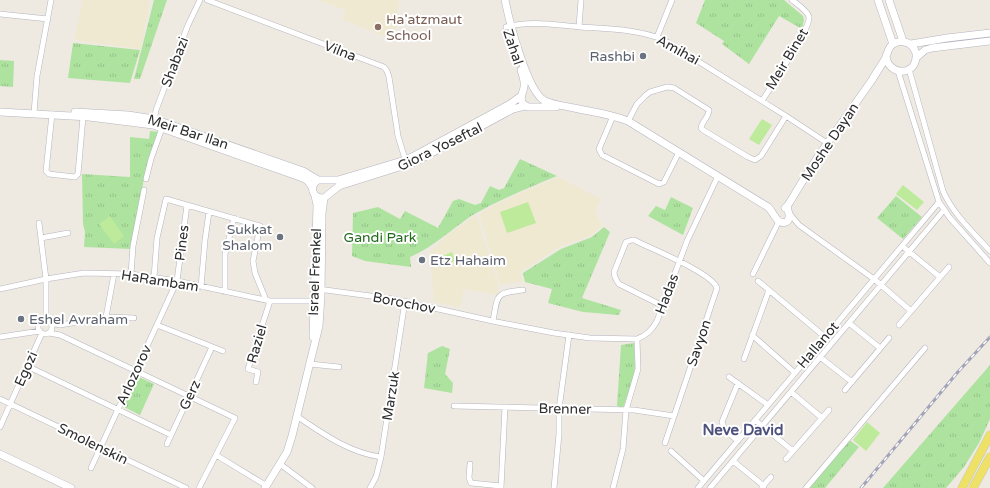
<svg xmlns="http://www.w3.org/2000/svg" width="990" height="488" viewBox="0 0 990 488" font-family="'Varela Round',sans-serif">
<style>
.education{fill:#efe9d1}
.grass{fill:url(#grass-tufts)}
.pitch{fill:#bdea9b}
.lines{fill:none;stroke-linecap:round;stroke-linejoin:round}
.street-casing{stroke:#b4b4c0;stroke-width:6}
.secondary-casing{stroke:#b4b4c0;stroke-width:8}
.primary-casing{stroke:#c8c8c8;stroke-width:9}
.street{stroke:#fff;stroke-width:5}
.secondary{stroke:#fff;stroke-width:7}
.primary{stroke:#eee166;stroke-width:8}
.rail-casing{stroke:#a3a3b7;stroke-width:3}
.rail{stroke:#fff;stroke-width:1.5;stroke-dasharray:4.5;stroke-linecap:butt}
.education-dot{fill:#8d6e63;stroke:#fff;stroke-width:1.5}
.worship-dot{fill:#6b7280;stroke:#fff;stroke-width:1.5}
.labels{text-anchor:middle;dominant-baseline:central;stroke-width:4;stroke-linejoin:round;paint-order:stroke}
.education-label{font-size:14px;fill:#785e54;stroke:#fff;text-anchor:start}
.street-label{font-size:14px;fill:#2d2d2d;stroke:#fff}
.worship-label{font-size:14px;fill:#5b616d;stroke:#fff;text-anchor:end}
.park-label{font-size:14px;fill:#226b1d;stroke:#fff}
.neighbourhood-label{font-size:15px;font-weight:bold;fill:#4e507e;stroke:#fff}
</style>
<defs>
<pattern id="grass-tufts" width="24" height="20" patternUnits="userSpaceOnUse"><rect width="24" height="20" fill="#ade39f"/><path d="M3 7l-1-3M5 7V3M7 7l1-3M15 17l-1-3M17 17v-4M19 17l1-3" fill="none" stroke="#95c389"/></pattern>
</defs>
<rect width="100%" height="100%" fill="#eeeae1"/>
<path class="education" d="M83,0h67l-9,49 -67,-9z
M318,0h81l-4,34 -2,6 -51,-21 4,-9z
M558,177l43,22 -6,13 7,13 -10,10 -33,12 -39,25 3,10 -23,2 -21,-70 21,-12z
M476,215l22,69v11l-34,-6 -4,18 -26,-5 -4,-51 20,-18z"/>
<path class="grass" d="M154,0h13l-27,79h-6z
M705,0h79l19,16 1,4 -2,9 -23,-13 -30,48 -27,-20 2,-3 -28,-18z
M73,43l67,7 -10,33 -62,-5z
M0,60l14,1 -1,26 -13,-1z
M150,131l9,1 -14,41 -14,76 -47,-2 1,-15 -2,-8 -1,-50 48,3v-40l19,2z
M520,159l37,17c-29,12 -59,24 -86,40 -20,14 -38,31 -61,41l1,10 -46,-6 -13,-5 1,-43 25,-6 22,12 5,-8 33,17 15,-27 6,-2 16,6 6,-2 9,-17 9,4 5,-2z
M896,196l26,21 -19,22 -26,-21z
M671,197l22,11 -10,27 -35,-19 8,-10 9,4z
M604,227l6,5 -28,66 39,12 -2,5 -36,-3 -35,-9 4,-14 -27,-7 -2,-9 38,-24 31,-12z
M634,343l1,23 -1,11 -11,31 -6,-2 4,-61z
M442,346l8,3 -5,25 8,9 -1,10 -28,-5 4,-35z
M990,365v54l-11,24 -15,24 -18,21h-63z
M137,376l17,8 -14,31 -18,-9z
M848,439l11,8 -34,41h-19z"/>
<path class="pitch" d="M762,119l10,6 -13,20 -10,-6z
M903,185l21,17 -7,8 -21,-16z
M528,202l8,21 -29,10 -7,-21z
M110,216l14,20 -10,8 -15,-20z
M452,252l3,9 -16,6 -3,-8z
M867,422l13,11 -14,18 -13,-11z"/>
<g class="lines">
<defs>
<path id="street" d="M207,0l177,67 3,4 2,6 9,59 7,23
M0,14l48,5
M506,27c24,-7 50,-2 74,0 28,2 58,2 84,13l122,76 41,27
M579,27l2,-27
M657,37l15,-37
M909,69l34,122c10,23 30,41 47,60
M898,71l41,131 11,16 40,45
M762,101c8,-13 49,-73 47,-84 -1,-6 -12,-13 -17,-17
M34,113l3,-37 14,-76
M52,114l-6,57 3,3 26,3 3,-3 5,-57
M613,116l-14,33 3,6 57,29 5,-2 15,-30
M628,121l9,-17 9,-9 4,-3 17,-5 7,1 35,22c0,7 -7,11 -8,18l2,2 45,27 7,3 6,-4 25,-40
M154,122l2,-12 32,-85 12,-25
M146,179l5,-20 11,-31
M789,213l10,12 75,54 37,32
M39,223l7,56v41
M41,238l27,-5
M902,246l38,31
M131,274l2,-28 11,-56
M753,274l26,-53
M154,278l3,-40 9,-39 94,27 -7,35 2,12 11,27
M758,281l67,56
M201,287l4,-47 4,-28
M0,289l46,-10 38,-6 47,1 46,7 93,20h47
M318,289l75,10 104,23 57,11 36,5 47,1c10,-4 15,-9 20,-18l30,-80 31,-65
M225,292v-38l9,-36
M663,306l-44,-22c-3,-4 -5,-7 -5,-12l12,-30 6,-2h2c17,9 77,32 83,48l-52,155
M106,317l8,-43
M38 327a7 7 0 1 1 14 0a7 7 0 1 1-14 0Z
M493,321c5,-27 2,-28 30,-31
M51,323l9,2 46,-8 28,1
M849,323l31,25
M157,325l66,26
M899,325l50,-58
M49,333l11,2 175,83 -36,70
M752,335l43,38
M0,337l40,-6
M820,357l32,25
M744,359l25,-69
M310,364l29,3
M27,366l144,69
M729,377l39,28
M256,382l2,-10 -10,-3 22,-68
M845,390l44,-52
M791,392l31,26
M0,399l186,89
M454,406l180,4 40,6
M298,417c25,17 52,36 83,40
M755,420l38,31
M0,427l42,-94
M738,441l-13,-11 -3,-8 16,-39
M167,444l45,-97
M671,451l33,30
M216,455l51,31
M786,459l43,-49
M733,461l31,25
M280,464l32,24
M470,464l-1,14 2,5 30,3
M91,468l86,-187 10,-76
M762,487l9,-10
M370,488l6,-11 5,-20 24,-156
M501,488l4,-81
M554,488l5,-54v-25l10,-74
M613,488l10,-39 3,-39 12,-41 -1,-30
M698,488l241,-286
M710,488l234,-278
M806,488l119,-140"/>
<path id="secondary" d="M505,0c4,20 22,92 40,101 9,4 20,5 29,7 19,4 36,6 54,13l140,86c5,4 9,19 18,15 2,-1 3,-3 3,-5 1,-5 -3,-7 -1,-12
M878,0l15,44
M889,0l14,41
M911,44l36,-6 43,-5
M916,58l9,-8 7,-2 58,-7
M521,70c2,6 4,12 3,17 -1,7 -5,10 -1,17l5,3h28
M521,96l-11,8 -98,53 -10,4 -64,19h-20c-10,7 -5,19 6,18l15,-12 76,-24 98,-53 12,-3
M0,112l89,5 64,8 147,52 7,3 5,7
M75,112l53,3 26,4 149,52 15,9
M785,208l3,-3c12,-19 23,-39 36,-57 16,-23 32,-45 48,-68 4,-7 9,-14 13,-21 3,-6 3,-12 8,-15 6,-4 15,-3 20,3 2,3 4,7 3,11 -2,19 -28,17 -30,-2
M313,337l4,-132 -2,-9
M0,454l71,34
M265,488l22,-36 5,-16 27,-110 2,-30 1,-83 2,-15"/>
<path id="primary" d="M962,488l28,-53
M973,488l17,-31"/>
</defs>
<use href="#street" class="street-casing"/>
<use href="#secondary" class="secondary-casing"/>
<use href="#primary" class="primary-casing"/>
<use href="#street" class="street"/>
<use href="#secondary" class="secondary"/>
<use href="#primary" class="primary"/>
<defs>
<path id="rail" d="M861,488l96,-115 33,-36"/>
</defs>
<use href="#rail" class="rail-casing"/>
<use href="#rail" class="rail"/>
</g>
<circle class="education-dot" cx="378" cy="27" r="4"/>
<g class="worship-dot">
<circle cx="643" cy="56" r="4"/>
<circle cx="280" cy="237" r="4"/>
<circle cx="422" cy="260" r="4"/>
<circle cx="21" cy="319" r="4"/>
</g>
<g class="labels">
<g class="education-label">
<text x="386" y="19">Ha'atzmaut<tspan x="386" dy="16">School</tspan></text>
</g>
<g class="street-label">
<text transform="translate(513 47) rotate(72)">Zahal</text>
<text transform="translate(678 50) rotate(29)">Amihai</text>
<text transform="translate(340 51) rotate(21)">Vilna</text>
<text transform="translate(787 59) rotate(-59)">Meir Binet</text>
<text transform="translate(175 62) rotate(-69)">Shabazi</text>
<text transform="translate(188 132) rotate(18)">Meir Bar Ilan</text>
<text transform="translate(830 142) rotate(-56)">Moshe Dayan</text>
<text transform="translate(440 147) rotate(-26)">Giora Yoseftal</text>
<text transform="translate(182 243) rotate(-83)">Pines</text>
<text transform="translate(315 272) rotate(-88)">Israel Frenkel</text>
<text transform="translate(160 281) rotate(9)">HaRambam</text>
<text transform="translate(667 294) rotate(-69)">Hadas</text>
<text transform="translate(404 303) rotate(11)">Borochov</text>
<text transform="translate(699 343) rotate(-71)">Savyon</text>
<text transform="translate(257 344) rotate(-74)">Raziel</text>
<text transform="translate(818 345) rotate(-50)">HaIlanot</text>
<text transform="translate(26 369) rotate(-66)">Egozi</text>
<text transform="translate(134 375) rotate(-65)">Arlozorov</text>
<text transform="translate(190 395) rotate(-65)">Gerz</text>
<text transform="translate(391 396) rotate(-81)">Marzuk</text>
<text transform="translate(565 409) rotate(1)">Brenner</text>
<text transform="translate(93 444) rotate(26)">Smolenskin</text>
</g>
<g class="worship-label">
<text x="635" y="56">Rashbi</text>
<text x="272" y="229">Sukkat<tspan x="272" dy="16">Shalom</tspan></text>
<text x="430" y="260" text-anchor="start">Etz Hahaim</text>
<text x="29" y="319" text-anchor="start">Eshel Avraham</text>
</g>
<g class="park-label">
<text x="380" y="237">Gandi Park</text>
</g>
<g class="neighbourhood-label">
<text x="743" y="430">Neve David</text>
</g>
</g>
</svg>
